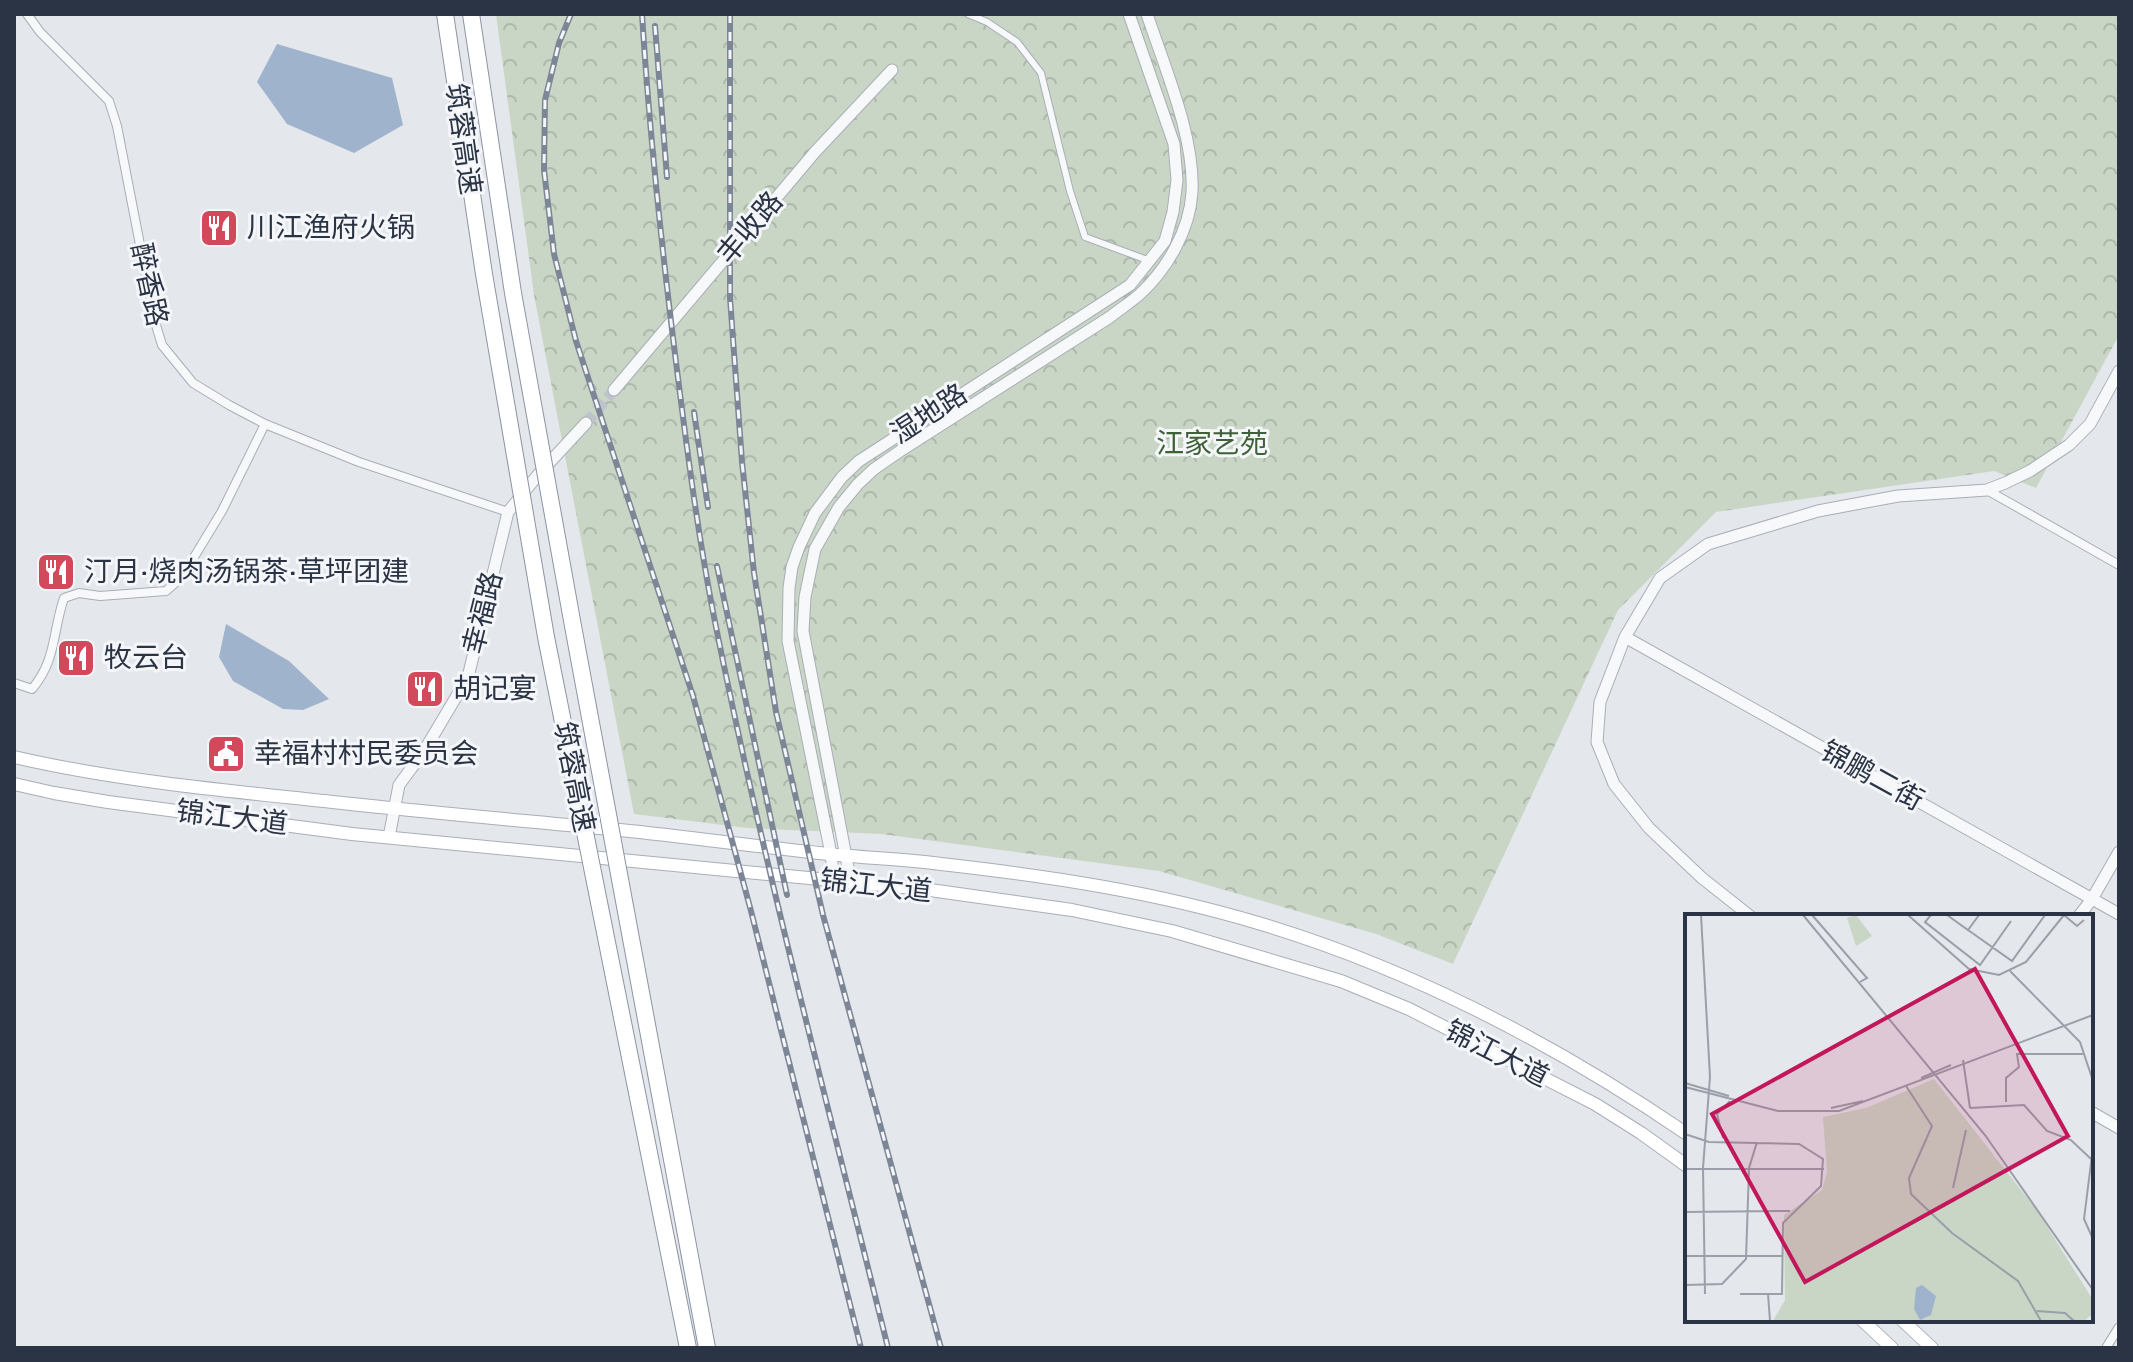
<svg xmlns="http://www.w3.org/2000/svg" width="2133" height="1362" viewBox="0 0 2133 1362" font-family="Signika,'Noto Sans SC',sans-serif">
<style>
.park{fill:url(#park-crowns)}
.water{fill:#9fb4cc}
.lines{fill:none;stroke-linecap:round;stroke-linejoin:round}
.tertiary-tunnel{stroke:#bfc3cb;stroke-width:11;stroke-dasharray:11 5.5;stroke-linecap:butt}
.pedestrian-casing{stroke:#a9aeb7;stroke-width:8}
.minor-casing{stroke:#a9aeb7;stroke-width:10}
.tertiary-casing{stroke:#a9aeb7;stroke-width:13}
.secondary-casing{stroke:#a9aeb7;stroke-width:14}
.pedestrian{stroke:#f7f8fa;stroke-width:6}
.minor{stroke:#f7f8fa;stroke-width:8}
.tertiary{stroke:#f7f8fa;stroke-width:11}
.secondary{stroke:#fff;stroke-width:12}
.rail-casing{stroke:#7d8696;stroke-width:6}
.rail{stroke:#f4f6f9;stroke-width:3;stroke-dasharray:9;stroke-linecap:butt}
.motorway-bridge-casing{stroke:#8b94a3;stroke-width:18;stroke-linecap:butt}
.motorway-bridge{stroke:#fff;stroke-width:16}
.labels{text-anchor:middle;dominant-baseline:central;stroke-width:6;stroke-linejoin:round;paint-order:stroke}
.street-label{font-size:28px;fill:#2b3445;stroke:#f4f6f9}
.poi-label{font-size:28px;fill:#2b3445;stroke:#f4f6f9;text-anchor:start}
.park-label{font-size:28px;fill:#3f6138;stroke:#f4f6f9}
.inset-road{fill:none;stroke:#9a9fa9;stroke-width:2}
.view{fill:#c2185b;fill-opacity:0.15;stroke:#c2185b;stroke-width:4}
.inset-edge{fill:none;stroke:#2b3445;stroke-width:4}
</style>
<defs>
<pattern id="park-crowns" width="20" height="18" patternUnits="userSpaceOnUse" patternTransform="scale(2)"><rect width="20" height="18" fill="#c9d6c5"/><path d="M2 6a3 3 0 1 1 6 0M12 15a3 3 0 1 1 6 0" fill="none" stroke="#adb8ab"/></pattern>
</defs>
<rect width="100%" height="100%" fill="#e4e7ec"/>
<path class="park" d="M496,14h1623v321l-83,153 -42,-17 -278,41 -98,98 -165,354 -77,-30 -217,-63 -277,-37 -135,-6 -113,-14 -100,-519z"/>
<path class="water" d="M277,44l115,34 11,47 -49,28 -67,-29 -30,-42z
M226,624l63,37 40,38 -26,11 -20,-1 -50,-28 -14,-24z"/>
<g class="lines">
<path class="tertiary-tunnel" d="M586,423l28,-33"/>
<defs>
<path id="pedestrian" d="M968,14l19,8 30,20 24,31 29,118 15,46 65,24"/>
<path id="minor" d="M27,14l13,18 69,69 8,25 38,196 7,23 31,38 36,22 36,19 94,38 149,50
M1987,490l132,75
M14,683l18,6c25,-30 20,-56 32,-91l15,-5 21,3 66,-5 16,-14 40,-66 43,-87
M2106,1348l13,-21"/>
<path id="tertiary" d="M614,390l201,-238 77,-82
M1625,637l494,277
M389,837l10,-52 25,-34 44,-74 40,-165 29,-36 49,-53
M834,881l-3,-27 -43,-213 1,-53 3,-21 7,-20 16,-34 27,-36 17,-16 271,-176 35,-44 8,-29 4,-32 -3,-36 -45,-130
M851,883l-48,-252 2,-34 10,-48 24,-42 19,-23 16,-15 29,-20 207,-132c10,-8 21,-15 30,-23 27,-25 50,-64 52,-102 3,-55 -28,-126 -45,-178
M1750,916l-48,-38 -53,-50 -35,-44 -17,-42 3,-40 25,-65 35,-59 48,-34 110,-33 80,-15 89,-6 18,-7 25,-12 39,-26 21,-21 29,-53
M2079,916l13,-17 27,-47
M2091,1112l28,16"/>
<path id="secondary" d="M14,757c108,25 218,34 328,46 93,10 185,18 278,27 70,7 139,17 208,24 38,4 76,5 113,10 107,12 214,28 317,59 154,46 297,121 429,211
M14,784l40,9 54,9 244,32 571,55 149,21 100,21 169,50 68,28 186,95 46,29 46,33
M1862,1320l30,28
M1902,1320l30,28"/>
</defs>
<use href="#pedestrian" class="pedestrian-casing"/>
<use href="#minor" class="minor-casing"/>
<use href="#tertiary" class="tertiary-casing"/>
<use href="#secondary" class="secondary-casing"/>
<use href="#pedestrian" class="pedestrian"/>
<use href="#minor" class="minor"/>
<use href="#tertiary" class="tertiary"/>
<use href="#secondary" class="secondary"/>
<defs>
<path id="rail" d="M571,14l-12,29 -14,57 -1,70 10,84 22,87 117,355 58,215 110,437
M642,14c7,114 19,227 33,340 11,88 22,176 39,263 49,246 114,488 174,731
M730,14v284l12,164 12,111 22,139 47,203 118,433
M655,26l12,151
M694,412l14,95
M717,566l70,329"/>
</defs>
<use href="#rail" class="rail-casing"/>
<use href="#rail" class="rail"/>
<defs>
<path id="motorway-bridge" d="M445,14l39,260 62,363 142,711
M471,14l42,279 60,333 134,722"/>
</defs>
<use href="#motorway-bridge" class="motorway-bridge-casing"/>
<use href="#motorway-bridge" class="motorway-bridge"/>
</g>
<defs>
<symbol id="restaurant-square" viewBox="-11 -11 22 22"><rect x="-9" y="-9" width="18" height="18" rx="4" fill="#d1495b" stroke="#f4f6f9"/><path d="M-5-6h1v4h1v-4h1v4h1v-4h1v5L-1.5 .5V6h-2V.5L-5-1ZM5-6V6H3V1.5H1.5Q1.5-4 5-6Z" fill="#fff"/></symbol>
<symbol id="civic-square" viewBox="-11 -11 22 22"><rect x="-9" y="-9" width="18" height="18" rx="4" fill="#d1495b" stroke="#f4f6f9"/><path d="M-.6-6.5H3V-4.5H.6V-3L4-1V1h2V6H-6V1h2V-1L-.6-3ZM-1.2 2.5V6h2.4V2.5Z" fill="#fff"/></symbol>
</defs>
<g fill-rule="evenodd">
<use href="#restaurant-square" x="197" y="206" width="44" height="44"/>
<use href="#restaurant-square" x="34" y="550" width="44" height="44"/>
<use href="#restaurant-square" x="54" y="636" width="44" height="44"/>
<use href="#restaurant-square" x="403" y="667" width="44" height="44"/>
<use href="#civic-square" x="204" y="732" width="44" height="44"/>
</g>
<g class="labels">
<g class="street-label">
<text transform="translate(463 139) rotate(82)">筑蓉高速</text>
<text transform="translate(750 228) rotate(-50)">丰收路</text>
<text transform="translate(149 285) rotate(78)">醉香路</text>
<text transform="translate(929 414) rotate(-33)">湿地路</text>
<text transform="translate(483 613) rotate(-76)">幸福路</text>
<text transform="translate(1872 776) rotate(29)">锦鹏二街</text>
<text transform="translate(574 777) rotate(79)">筑蓉高速</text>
<text transform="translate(232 818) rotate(7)">锦江大道</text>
<text transform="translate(876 886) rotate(6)">锦江大道</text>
<text transform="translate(1497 1054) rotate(27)">锦江大道</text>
</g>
<g class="poi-label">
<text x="247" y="228">川江渔府火锅</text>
<text x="84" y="572">汀月·烧肉汤锅茶·草坪团建</text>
<text x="104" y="658">牧云台</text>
<text x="453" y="689">胡记宴</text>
<text x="254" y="754">幸福村村民委员会</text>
</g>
<g class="park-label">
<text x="1212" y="444">江家艺苑</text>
</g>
</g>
<g transform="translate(1685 914)">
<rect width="408" height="408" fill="#e4e7ec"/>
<path d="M249,165l102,130 57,91v14l-9,7h-311l12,-21 -1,-85 38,-25 5,-18 -4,-55 43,-9z" fill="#c9d6c5"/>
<path d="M171,1l16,21 -16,10 -9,-28z" fill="#c9d6c5"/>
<path d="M237,371l14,11 -5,19 -11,5 -6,-11 2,-21z" fill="#9fb4cc"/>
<path class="inset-road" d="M16,1l9,162 -7,91 2,126M118,1l182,220 108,155M127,1l55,63 -7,4M223,1l61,54 30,6 27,-13 38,-47M246,1l-6,7 55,43 31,-44M262,1l21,15 11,-15M379,1l13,11 7,-6M283,16l44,31 33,-46M325,57l70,71 13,39M278,146l7,48M236,164l30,-13M0,169l44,13M221,172l26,40 -23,52 2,16 41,39 66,48 23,40M0,173l93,24h61l254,-96M321,188v-24l13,-11 -2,-13h66M146,194l32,-7M285,194l54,-3 23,26 24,9 20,19M0,220l24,8 90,2 24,15 -2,27 -38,37 -1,71h-42M38,224l-6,-24 13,-13M408,233l-9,72 9,20M0,255h139M268,274l13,-58M0,298l105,-1M0,342h97M0,371l37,-1 24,-25 3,-91 8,-26M83,380l2,27M352,397l28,2 9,8"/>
<path class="view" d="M290,55l93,167 -263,146 -93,-168z"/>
<rect width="408" height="408" class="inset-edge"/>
</g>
<rect width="2133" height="1362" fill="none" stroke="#2b3445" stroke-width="32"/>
</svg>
